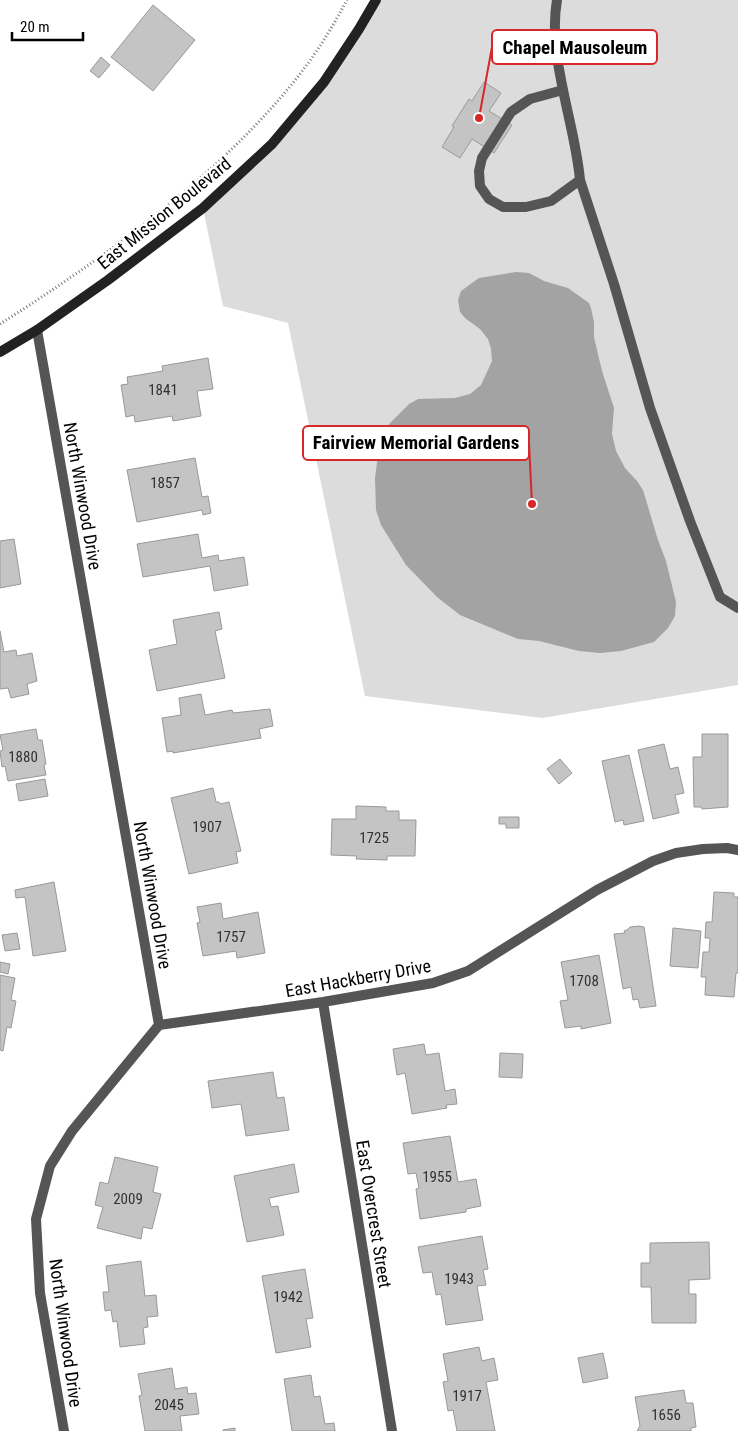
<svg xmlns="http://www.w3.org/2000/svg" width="738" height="1431" viewBox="0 0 738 1431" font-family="'Roboto Condensed',sans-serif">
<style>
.green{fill:#dcdcdc}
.water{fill:#a3a3a3}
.building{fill:#c4c4c4;stroke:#999}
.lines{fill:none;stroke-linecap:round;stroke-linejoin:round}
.path{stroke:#777;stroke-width:3;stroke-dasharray:1 2.5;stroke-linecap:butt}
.service{stroke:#555;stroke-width:10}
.minor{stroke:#555;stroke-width:10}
.secondary{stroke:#222;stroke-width:10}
.labels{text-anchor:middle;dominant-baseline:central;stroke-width:5;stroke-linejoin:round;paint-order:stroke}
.number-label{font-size:15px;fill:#313131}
.street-label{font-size:18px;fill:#000;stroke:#fff}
.leader{fill:none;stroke:#d62828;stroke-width:2}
.callout-dot{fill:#d62828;stroke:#fff;stroke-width:2}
.callout{fill:#fff;stroke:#d62828;stroke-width:2}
.callout-label{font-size:19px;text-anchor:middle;font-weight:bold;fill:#000}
</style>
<rect width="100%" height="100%" fill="#fff"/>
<path class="green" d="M376,0h362v685l-196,33 -177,-22 -77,-373 -65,-17 -20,-98 69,-64 52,-62z"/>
<path class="water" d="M516,272l13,1 15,8 24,7 21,15 2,5 3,14v15l8,34 12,37 -2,26 4,17 9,17 12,13 6,9 15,50 8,21 10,41 -1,14 -7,12 -14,14 -33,9 -21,2 -21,-2 -40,-10 -21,-2 -58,-24 -23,-18 -31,-32 -25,-40 -5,-15 -1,-32 4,-31 10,-23 20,-20 9,-5 37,-1 15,-4 11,-9 11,-24 -1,-12 -3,-10 -8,-10 -15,-11 -5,-6 -2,-12 3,-9 18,-13z"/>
<path class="building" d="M153,5l42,35 -42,51 -42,-34z
M101,57l9,8 -11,13 -9,-7z
M484,82l17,11 -12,18 23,14 -18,28 -22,-14 -12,19 -18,-11 12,-20 -2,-1 17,-27 3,2z
M208,358l5,31 -16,2 4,25 -28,5 -1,-5 -37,6 -1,-7 -8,2 -5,-32 7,-1 -1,-7 36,-6 -1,-5z
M195,458l7,39 6,-1 3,17 -8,2 -1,-5 -65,12 -10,-52z
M198,534l4,24 16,-3 1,6 25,-4 4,28 -34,6 -4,-25 -67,11 -6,-33z
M14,539l7,45 -21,4v-47z
M219,612l3,17 -7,2 10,47 -68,13 -8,-41 28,-6 -4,-24z
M0,631l4,21 12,-2 1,6 15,-3 5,28 -10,3 2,10 -18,4 -3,-10 -8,1z
M201,694l4,21 27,-5 1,3 37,-4 3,17 -14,3 2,9 -88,15v-2l-6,1 -5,-34 19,-3 -2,-17z
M36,729l2,11h4l4,24 -2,1 2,10 -38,6 -3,-15 -3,1 -2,-16 3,-1 -3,-15z
M702,734h26v73l-26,2 -1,-2h-7l-1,-50h9z
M664,744l6,25 8,-2 6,26 -9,2 4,18 -26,6 -15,-69z
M629,755l15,66 -20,4 -1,-5 -8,2 -13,-61z
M560,759l12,14 -13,11 -12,-15z
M45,779l3,17 -29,5 -3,-17z
M213,788l3,14h3l1,2 9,-2 12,49 -5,1 2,11 -49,11 -18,-76z
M356,806l30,1v4h13v9h17l-1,36h-28v4l-31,-1 1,-3 -26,-1 1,-36h24z
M499,817h20v11h-13v-4h-7z
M54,882l12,69 -33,5 -8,-59 -9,1 -1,-8z
M714,892l20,1v4h4v76h-2l-2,24 -29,-2 1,-18h-5l2,-25h6l1,-14h-5l1,-16h6z
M221,903l2,16 35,-7 7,41 -28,5 -1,-7 -33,5 -6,-33 3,-1 -3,-15z
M639,926l5,1 12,79 -16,2 -2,-9 -5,1 -2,-13 -8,2 -9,-55 11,-1 -1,-2 3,-1 3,-3z
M673,928l28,3 -3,37 -28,-2z
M17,933l3,16 -15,2 -3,-16z
M599,955l12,68 -30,6v-3l-16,2 -5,-27 8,-1 -7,-38z
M0,962l10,2 -2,10 -8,-2z
M0,975l15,3 -4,22 5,1 -5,27 -4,-1 -4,24 -3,-1z
M424,1044l2,11 13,-2 6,38 10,-2 2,15 -11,1 1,3 -35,6 -7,-41 -8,2 -4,-26z
M500,1053l23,1 -1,24 -23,-1z
M273,1072l4,26 7,-1 5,33 -43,6 -5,-32 -29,4 -4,-27z
M450,1136l8,46 18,-3 5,27 -15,3v3l-46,7 -4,-30 3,-1 -3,-15 -8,1 -5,-31z
M115,1157l43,10 -5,25 8,2 -9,35 -9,-2 -2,12 -44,-11 6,-21 -8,-2 5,-23 8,2z
M294,1164l5,28 -30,6 2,9 7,-1 6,29 -37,7 -13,-66z
M482,1236l6,33 -5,1 3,15 -9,1 6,34 -37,5 -5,-31 -5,1 -4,-23 -9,1 -5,-26z
M709,1242l1,37 -21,1v14h7v29h-44l-1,-36h-10v-24h9v-20z
M141,1261l4,35 11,-1 2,21 -11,1 1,10 -5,1 2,16 -25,3 -3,-26 -4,1 -2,-12 -6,1 -2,-19h6l-3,-26z
M305,1269l8,49 -7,1 5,28 -35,6 -14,-77z
M479,1347l3,14 12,-3 4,22 -12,2 9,49h-38l-4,-21 -5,1 -5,-29 5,-1 -5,-27z
M603,1353l5,25 -25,5 -5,-25z
M172,1368l3,21 12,-2 1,7 8,-1 3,21 -19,2 2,15h-37l-6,-35 3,-1 -4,-21z
M311,1375l3,22 6,-1 5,28 9,-1 1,8h-43l-8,-52z
M684,1390l2,13h7l3,24 -5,1v3h-54l3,-5 -5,-29z
M235,1428v3h-12v-1z"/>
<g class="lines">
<path class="path" d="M0,324c107,-68 226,-153 303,-254 17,-22 31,-46 44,-70"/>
<path class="service" d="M557,0c-10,56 18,123 23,180l-29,21 -25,6h-23l-14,-8 -9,-13 -1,-15 3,-13 29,-46 19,-13 33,-9
M580,180l34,104 36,124 40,113 30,76 18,11"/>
<path class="minor" d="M37,330l122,695 -87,106 -22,35 -14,53 4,74 24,138
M323,1002l69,429
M159,1025l164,-23 110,-19 35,-12 129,-81 56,-29 23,-8 27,-4 24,-1 11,2"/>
<path class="secondary" d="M0,352l37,-22 71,-50 95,-72 69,-64 52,-62 35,-53 17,-29"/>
</g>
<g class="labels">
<g class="number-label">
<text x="163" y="390">1841</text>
<text x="165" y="483">1857</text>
<text x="23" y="757">1880</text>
<text x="207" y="827">1907</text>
<text x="374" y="838">1725</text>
<text x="231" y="937">1757</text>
<text x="584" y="981">1708</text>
<text x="437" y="1177">1955</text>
<text x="128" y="1199">2009</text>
<text x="459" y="1279">1943</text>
<text x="288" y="1297">1942</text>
<text x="467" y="1396">1917</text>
<text x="169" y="1405">2045</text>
<text x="666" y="1415">1656</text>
</g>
<g class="street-label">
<text transform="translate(164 213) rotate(-39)">East Mission Boulevard</text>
<text transform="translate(83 496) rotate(80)">North Winwood Drive</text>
<text transform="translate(153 895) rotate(80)">North Winwood Drive</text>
<text transform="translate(358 978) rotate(-10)">East Hackberry Drive</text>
<text transform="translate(374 1214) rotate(81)">East Overcrest Street</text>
<text transform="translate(66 1333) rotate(82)">North Winwood Drive</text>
</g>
</g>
<path class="leader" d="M479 118L492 47M532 504L529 443"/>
<g class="callout-dot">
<circle cx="479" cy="118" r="5"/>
<circle cx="532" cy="504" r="5"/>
</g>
<g class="callout">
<rect x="492" y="30" width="165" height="34" rx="5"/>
<rect x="303" y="426" width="226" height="34" rx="5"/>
</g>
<g class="callout-label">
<text x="575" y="54">Chapel Mausoleum</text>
<text x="416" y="449">Fairview Memorial Gardens</text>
</g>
<path d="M12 32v8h71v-8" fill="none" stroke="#000000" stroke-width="2.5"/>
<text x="20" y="32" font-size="15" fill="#000000" stroke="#ffffff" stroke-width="4" paint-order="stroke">20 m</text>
</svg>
